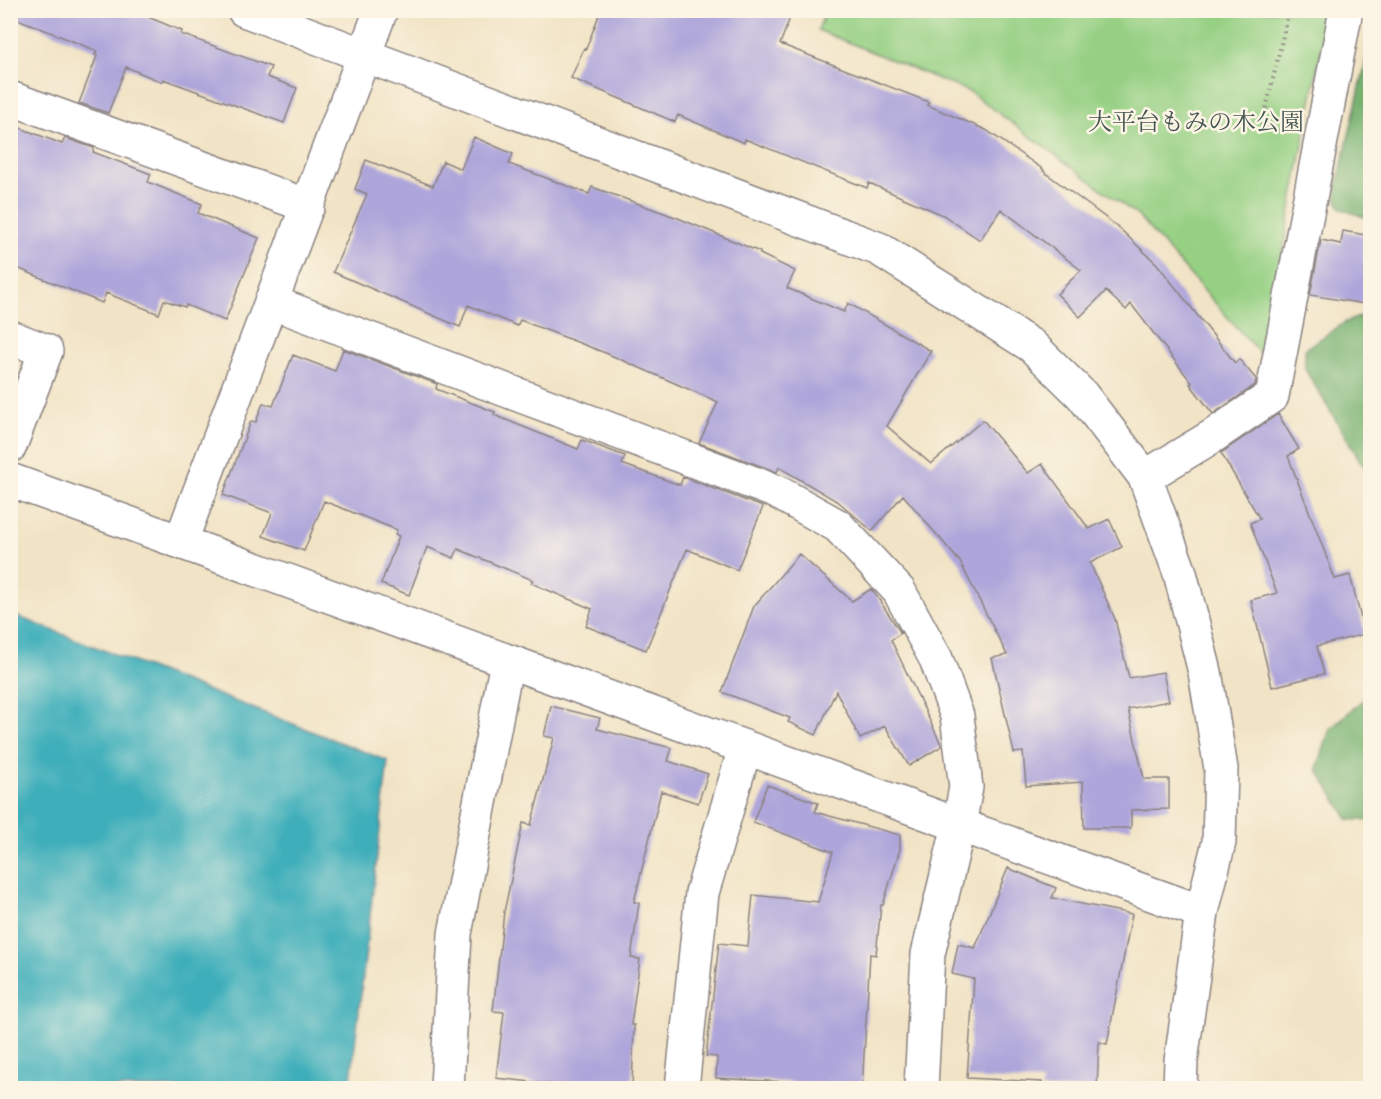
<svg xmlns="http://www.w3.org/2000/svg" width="1381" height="1099" viewBox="0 0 1381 1099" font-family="'Gentium Book Plus','Noto Serif JP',serif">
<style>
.green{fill:#95d083;stroke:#5c795f;stroke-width:1.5}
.forest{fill:#78b271;stroke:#4d6a56;stroke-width:1.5}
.water{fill:#3eaeba;stroke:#30687a;stroke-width:1.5}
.building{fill:#aea6da}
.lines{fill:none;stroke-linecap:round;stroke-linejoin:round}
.minor-casing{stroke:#8a8280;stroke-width:36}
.path{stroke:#8a8280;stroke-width:4;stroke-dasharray:1.5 4.5;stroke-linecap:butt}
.minor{stroke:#fff;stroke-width:33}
.labels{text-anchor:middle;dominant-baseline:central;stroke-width:5;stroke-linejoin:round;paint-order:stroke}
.park-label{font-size:24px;fill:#445651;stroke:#fcf5e5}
</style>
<rect width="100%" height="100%" fill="#fcf5e5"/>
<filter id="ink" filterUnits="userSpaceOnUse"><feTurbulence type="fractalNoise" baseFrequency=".0167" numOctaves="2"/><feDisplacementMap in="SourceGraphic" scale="12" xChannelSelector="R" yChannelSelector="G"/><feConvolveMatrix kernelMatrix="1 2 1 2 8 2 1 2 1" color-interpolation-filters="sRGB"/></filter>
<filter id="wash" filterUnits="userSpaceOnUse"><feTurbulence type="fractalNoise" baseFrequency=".008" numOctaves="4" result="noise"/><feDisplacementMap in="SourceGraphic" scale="24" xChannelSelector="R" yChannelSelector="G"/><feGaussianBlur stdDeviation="1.35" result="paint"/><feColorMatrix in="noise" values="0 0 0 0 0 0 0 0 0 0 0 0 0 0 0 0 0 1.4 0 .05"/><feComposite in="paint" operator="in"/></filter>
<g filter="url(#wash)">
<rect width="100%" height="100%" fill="#f1e3c5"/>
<path class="green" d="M826,10l502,1 -65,346 -125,-141 -168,-124 -152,-62z"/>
<path class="forest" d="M1370,44v175l-29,-10 -6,-14z
M1370,313v164l-65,-108v-20l41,-27z
M1370,694v127l-22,-2 -31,-50 13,-40z"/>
<path class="water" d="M11,614l377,147 -38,327h-339z"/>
<g id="blocks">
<path class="building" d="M10,10h121l51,21 -1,3 90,33 -4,10 30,11 -13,35 -121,-44 -1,3 -36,-15 -18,46 -29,-10 18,-47 -2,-1 2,-4 -87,-35z
M601,10h192l-13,34 149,58 -2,3 59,25 58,40 -1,1 75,56 39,37 78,99 4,-4 17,20 -1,6 -42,29 -23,-30 2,-1 -61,-79 -5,6 -20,-19 -26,26 -23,-23 24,-24 -80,-61 -21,31 -37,-25 -74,-32 -2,5 -122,-49 -1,4 -66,-28 -3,7 -104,-44 13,-30 2,1z
M10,124l52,20 3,-6 29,10 -1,4 58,22 -3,8 54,22 -4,9 61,25 -34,83 -39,-16 -1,2 -21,-7 -5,14 -53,-21 -4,10 -92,-38z
M474,137l39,17 -4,10 80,30 3,-7 86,31 82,34v2l35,17 -8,17 57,24 4,-9 83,48 -44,75 44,38 52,-44 45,53 14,-9 47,65 20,-10 13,28 -32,16 25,56 14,59 34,-6 6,29 -41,8 16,70h25v30l-38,1v18h-47l-1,-46 -57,4 -3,-34 -9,1 -22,-95 15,-3 -47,-93 -57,-67 -31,36 -32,-28 -61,-36 -2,5 -78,-29 19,-41 -110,-48 -88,-34 -3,6 -49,-21 -8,22 -127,-55 34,-78 -12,-5 11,-29 67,26 10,-25 18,8z
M1343,231l28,5v69l-61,-10 11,-55 20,4z
M343,349l94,35 -1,5 59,23 -1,3 84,34 4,-9 43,16 -3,8 58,21 3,-8 80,30 -26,63 -50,-21 -41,101 -60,-24 6,-17 -61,-26 2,-3 -75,-31 -4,9 -27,-11 -18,48 -28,-11 18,-48 -4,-2 2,-4 -73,-29 -20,50 -41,-15 9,-23 -49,-18 28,-74 5,1 7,-19 10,3 20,-51 42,16z
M1278,414l21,35 -11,7 47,123 15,-4 15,59 -48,12 7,28 -52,13 -21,-87 26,-7 -27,-70 10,-4 -39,-66z
M799,554l53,47 19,-12 3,3 27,41 -10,7 51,106 -33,20 -24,-40 -25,13 -24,-48 -20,44 -28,-13 2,-4 -68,-26 32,-86z
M551,706l49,12 -3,11 75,19 -4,13 40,13 -10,29 -37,-12 -27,111 5,1 -8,55 9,1 -9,66h3l-2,64h-67l1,-3 -70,-8 8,-66 -11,-1 11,-99 19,-89 8,2 23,-87 -10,-2z
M767,785l51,18 -3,9 85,23v14l-17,56h-2l-5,50 -6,-1 -8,135h-41v-5l-105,-6 1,-21 -11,-1 13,-113 29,3 5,-51 65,7 15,-50 -80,-30z
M1008,868l48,20 -4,10 80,16 -25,130 -8,-2 -2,47h-56l1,-7 -75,-4 7,-99 -22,-5 6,-30 17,4z"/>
</g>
</g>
<g filter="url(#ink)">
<use href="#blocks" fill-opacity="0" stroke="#8a8280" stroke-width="1.5"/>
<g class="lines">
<defs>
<path id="minor" d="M244,10l635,239 153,97 50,49 63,82 35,96 25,99 16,97 -2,73 -17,70 -21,149 -1,27
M10,98l298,108
M271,302l506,190 61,34 61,65 37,68 21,57 9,71 -7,38 -31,129 -7,134
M10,337l36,14 -36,95
M1145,477l68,-41 59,-40 74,-386
M10,480l949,345 243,87
M181,541l200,-531
M447,1088l8,-154 52,-273
M682,1088l20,-195 43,-145"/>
</defs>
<use href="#minor" class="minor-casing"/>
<path class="path" d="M1285,132l-23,-6 27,-116"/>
<use href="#minor" class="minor"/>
</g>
</g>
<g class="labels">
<g class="park-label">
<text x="1196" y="121">大平台もみの木公園</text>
</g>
</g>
<rect width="1381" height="1099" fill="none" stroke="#fcf5e5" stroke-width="36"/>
</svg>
